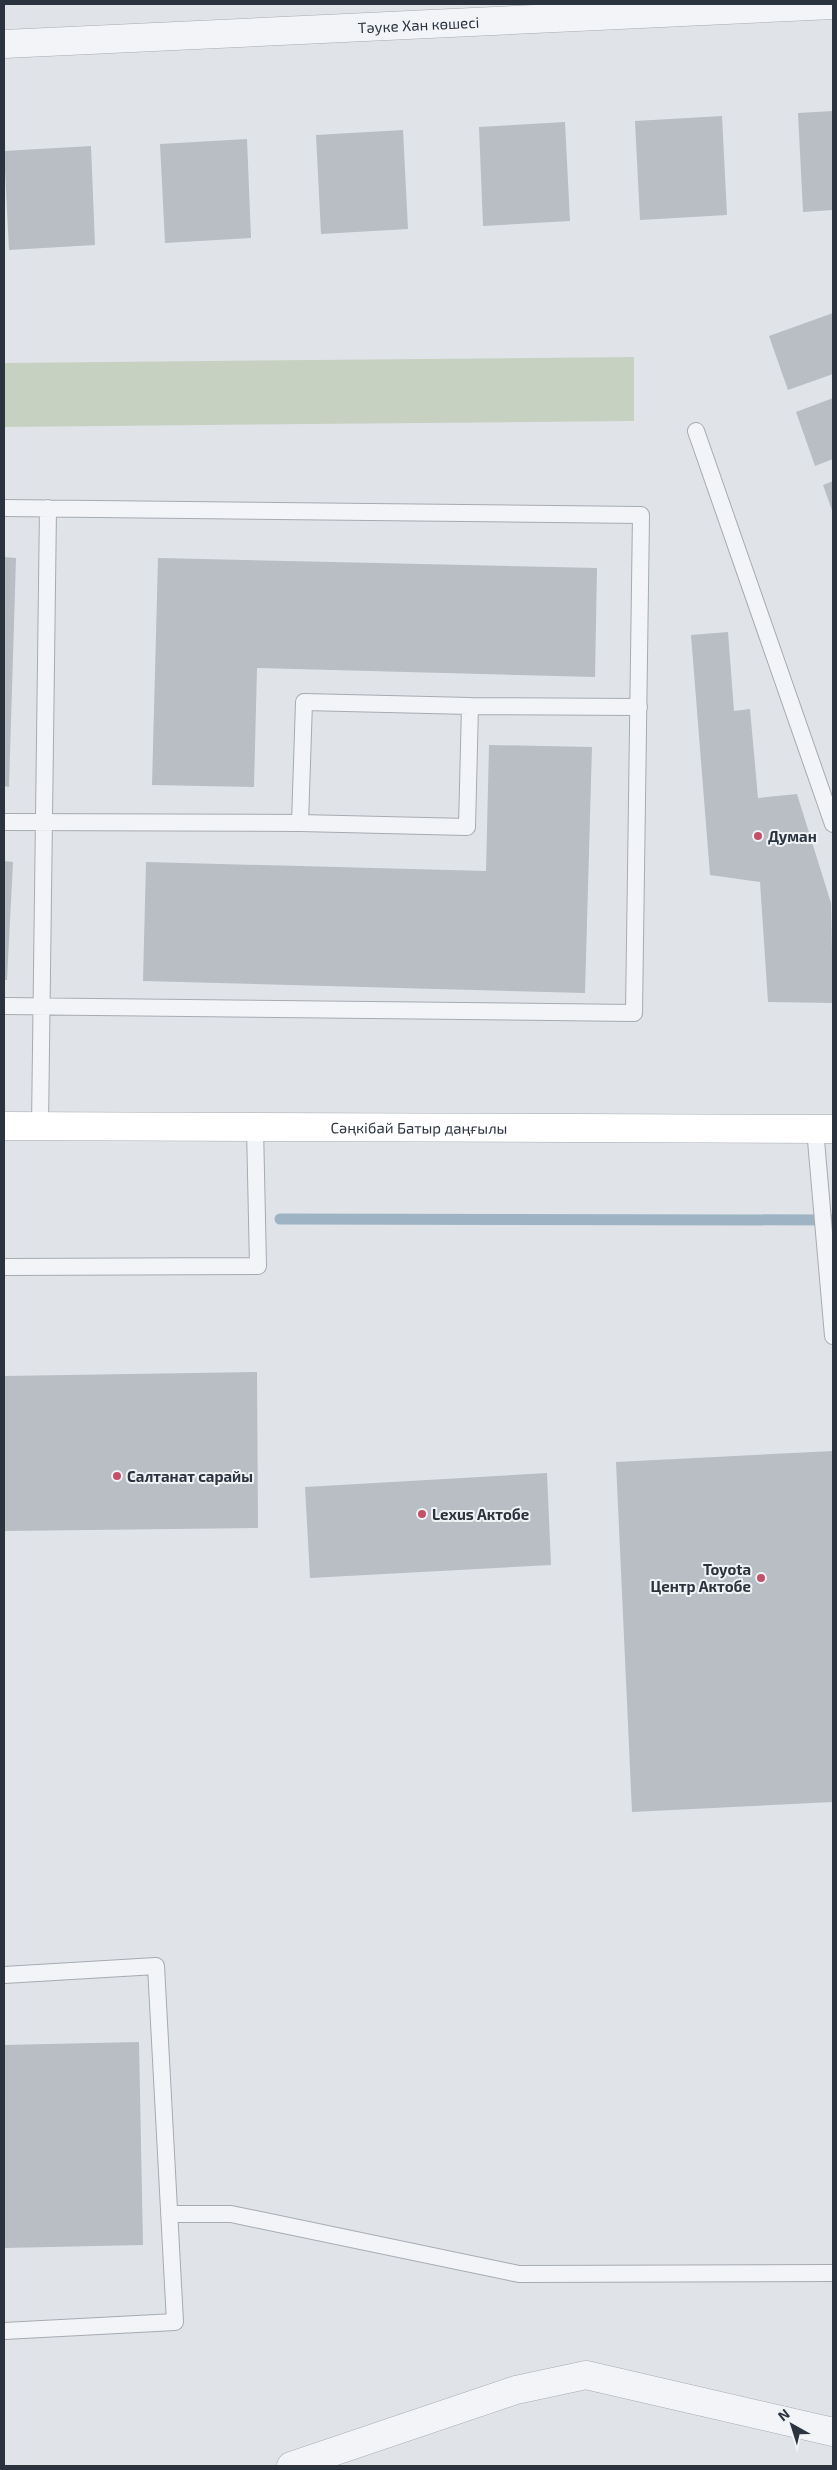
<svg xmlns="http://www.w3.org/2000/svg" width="837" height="2470" viewBox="0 0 837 2470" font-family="'Exo 2',sans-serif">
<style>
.green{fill:#c7d1c2}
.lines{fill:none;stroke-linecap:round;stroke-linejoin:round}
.stream{stroke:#9eb4c5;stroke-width:11}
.building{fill:#b8bec4}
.lane-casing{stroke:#a6abb2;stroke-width:18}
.street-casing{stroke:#a6abb2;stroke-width:29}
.secondary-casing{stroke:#a6abb2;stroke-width:29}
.lane{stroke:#f3f4f7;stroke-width:16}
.street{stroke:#f3f4f7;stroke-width:28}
.secondary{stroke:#fff;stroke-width:28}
.poi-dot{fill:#c25069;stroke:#f0f3f6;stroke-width:2}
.labels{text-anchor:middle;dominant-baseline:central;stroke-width:4;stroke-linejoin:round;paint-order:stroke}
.street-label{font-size:15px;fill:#2a333e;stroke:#f0f3f6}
.poi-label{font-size:15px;font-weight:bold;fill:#2a333e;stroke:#f0f3f6;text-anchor:start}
</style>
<rect width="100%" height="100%" fill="#e0e4e8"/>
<path class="green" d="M634,357v64l-630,6v-64z"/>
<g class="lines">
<path class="stream" d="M280,1219l553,1"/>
</g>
<path class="building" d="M833,111v99l-30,2 -5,-99z
M722,116l5,99 -87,5 -5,-99z
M565,122l5,99 -87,5 -4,-99z
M403,130l5,99 -87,5 -5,-99z
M247,139l4,99 -86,5 -5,-99z
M91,146l4,99 -86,5 -5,-99z
M833,313v61l-45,16 -19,-54z
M833,398v61l-18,7 -19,-54z
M833,481v32l-10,-28z
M4,557l12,1 -7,229 -5,-1z
M158,558l439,10 -2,109 -338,-9 -3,119 -102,-2z
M728,632l6,79 16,-2 8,89 39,-4 34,109 2,100 -65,-1 -8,-120 -50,-7 -19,-240z
M489,745l103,2 -7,246 -442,-12 3,-119 340,9z
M4,861l9,1 -6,118h-3z
M257,1372l1,156 -254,3v-155z
M833,1451v351l-201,10 -16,-350z
M547,1473l4,92 -241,13 -5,-91z
M139,2042l4,203 -139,3v-203z"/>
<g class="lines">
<defs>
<path id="lane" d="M696,431l137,393
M4,508l637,7 -7,498 -630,-7
M470,706l169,1
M4,822l296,1 167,4 3,-121 -166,-4 -4,121
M40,1126l8,-618
M815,1129l18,207
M4,1267l254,-1 -3,-139
M4,1975l152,-9 19,356 -171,9
M169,2214h62l288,60 314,-1"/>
<g id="street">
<path id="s1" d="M4,44l829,-39"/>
<path d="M291,2466l225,-76 70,-15 247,57"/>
</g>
<g id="secondary">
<path id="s2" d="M4,1126l829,3"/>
</g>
</defs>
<use href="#lane" class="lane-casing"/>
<use href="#street" class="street-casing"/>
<use href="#secondary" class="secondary-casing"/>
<use href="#lane" class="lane"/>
<use href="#street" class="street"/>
<use href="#secondary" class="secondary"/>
</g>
<g class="poi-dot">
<circle cx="758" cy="836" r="5"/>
<circle cx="117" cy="1476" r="5"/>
<circle cx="422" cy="1514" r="5"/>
<circle cx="761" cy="1578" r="5"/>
</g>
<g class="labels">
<g class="street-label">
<text stroke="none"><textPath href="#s1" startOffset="415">Тәуке Хан көшесі</textPath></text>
<text stroke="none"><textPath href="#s2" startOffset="415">Сәңкібай Батыр даңғылы</textPath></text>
</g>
<g class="poi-label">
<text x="768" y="836">Думан</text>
<text x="127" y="1476">Салтанат сарайы</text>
<text x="432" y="1514">Lexus Актобе</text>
<text x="751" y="1569" text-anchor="end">Toyota<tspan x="751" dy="17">Центр Актобе</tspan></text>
</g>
</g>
<rect width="837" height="2470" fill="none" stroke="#2a333e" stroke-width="10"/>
<g transform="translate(792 2425) rotate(321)" stroke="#f0f3f6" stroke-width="4" paint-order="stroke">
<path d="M0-4L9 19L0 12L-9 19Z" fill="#2a333e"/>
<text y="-8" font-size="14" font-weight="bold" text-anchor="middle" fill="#2a333e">N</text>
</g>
</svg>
